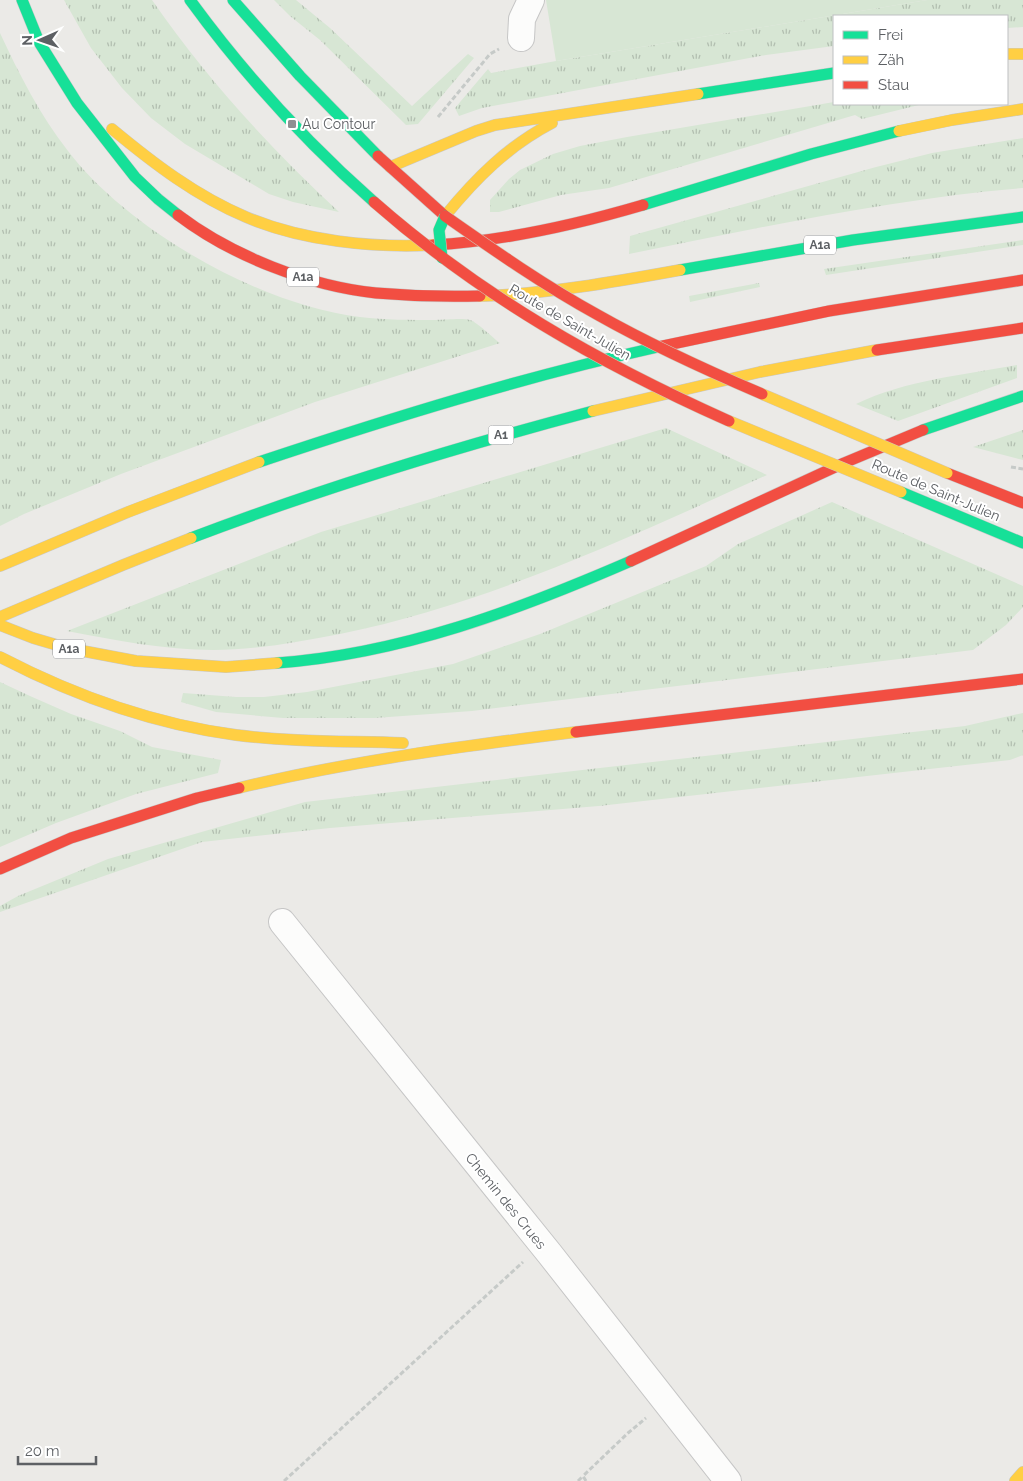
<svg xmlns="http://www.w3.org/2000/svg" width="1023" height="1481" viewBox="0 0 1023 1481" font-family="Raleway,sans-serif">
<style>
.grass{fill:url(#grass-tufts)}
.garden{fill:#d7e6d4}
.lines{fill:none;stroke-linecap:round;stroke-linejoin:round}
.street-casing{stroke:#c6c6c6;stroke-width:28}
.fast-casing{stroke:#c8c8c8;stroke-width:12}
.slow-casing{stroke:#c8c8c8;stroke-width:12}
.jam-casing{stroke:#c8c8c8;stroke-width:12}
.path{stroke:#c6cac8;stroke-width:3;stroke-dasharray:5 2.5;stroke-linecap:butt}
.street{stroke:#fcfcfb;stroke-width:26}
.fast{stroke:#16e098;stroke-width:11}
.slow{stroke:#ffcf43;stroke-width:11}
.jam{stroke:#f24e42;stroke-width:11}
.fast-bridge-casing{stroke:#d1c7b7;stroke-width:12;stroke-linecap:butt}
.slow-bridge-casing{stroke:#d1c7b7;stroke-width:12;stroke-linecap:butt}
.jam-bridge-casing{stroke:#d1c7b7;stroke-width:12;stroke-linecap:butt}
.fast-bridge{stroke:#16e098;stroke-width:11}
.slow-bridge{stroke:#ffcf43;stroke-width:11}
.jam-bridge{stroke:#f24e42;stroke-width:11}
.poi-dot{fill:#8f9092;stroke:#fff;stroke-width:2}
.labels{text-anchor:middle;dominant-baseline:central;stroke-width:4;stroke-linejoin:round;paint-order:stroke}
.shield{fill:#fff;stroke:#8e9092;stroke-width:1}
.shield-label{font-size:12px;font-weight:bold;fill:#5d6064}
.poi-label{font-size:14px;fill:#5d6064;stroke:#fff;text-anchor:start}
.street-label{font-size:14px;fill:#5d6064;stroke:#fff}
</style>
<defs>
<pattern id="grass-tufts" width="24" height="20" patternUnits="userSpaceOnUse" patternTransform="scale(1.25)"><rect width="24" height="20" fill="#d7e6d4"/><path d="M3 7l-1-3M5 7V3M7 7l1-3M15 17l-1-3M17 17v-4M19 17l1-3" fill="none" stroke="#b2beb0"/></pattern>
</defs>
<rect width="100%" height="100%" fill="#ebeae7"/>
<path class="grass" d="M64,0h88c54,78 117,147 187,212l-46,-10 -24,-8 -84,-50 -34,-26 -29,-30 -31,-40z
M274,0h22l34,28 82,78 56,-52 6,4 -56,66 -12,1 -86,-85 -30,-24z
M927,0h96v27l-16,1v-12h-173v30l-68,9 -284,53 -23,8 -4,-8 33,-39 3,4 65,-12z
M0,33c19,41 40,82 68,118 60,79 194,155 292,166 25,3 51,3 76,3 9,0 26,-2 34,0 7,2 23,18 30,23l-185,59 -194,72 -97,40 -24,12z
M834,102v2h89l-61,15 -7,-4 -246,73 -48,7 -62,17h-9v-12l19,-21 11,-9 33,-16 27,-8 47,-9z
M1023,138v50c-133,11 -264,40 -394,66l1,-18 246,-69 56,-14z
M1023,240v5l-197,30 -2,-6z
M759,283l1,4 -70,15 -1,-6z
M1017,365v13l-119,43 -42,-17c50,-24 107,-29 161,-39z
M666,428l101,47c-139,63 -277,128 -427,159 -42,8 -84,16 -127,16 -49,0 -98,-10 -146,-19l254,-99z
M1023,430v30l-50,-13z
M832,502l191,84v21l-17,18 -33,25 -501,61 -97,7h-92l-67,-6 -35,-10 2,-9 53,4h28l43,-5 146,-28 87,-30 166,-68 32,-22z
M0,682l30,14 41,18 49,17 32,16 69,13 -3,13 -82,21 -80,29 -56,24z
M1023,713v42l-13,5 -411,46 -269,22 -128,14 -202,70v-6l18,-10 90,-37 197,-57 660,-76z"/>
<path class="garden" d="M546,0h381l-371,61z"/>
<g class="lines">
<defs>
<path id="street" d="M521,38l1,-19 9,-19
M282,922l267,331 179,228"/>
<path id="fast" d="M22,0l17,42 38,61 58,74 23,22 20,16
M190,0c54,74 115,141 184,202
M233,0l67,76 78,80
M698,94l136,-21
M643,205l168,-51 88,-23
M680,270l173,-30 170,-23
M923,430l100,-34
M259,462c132,-44 264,-85 399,-115
M901,492l122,51
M191,538c131,-50 266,-91 402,-127
M277,663c124,-9 241,-53 354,-102"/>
<path id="slow" d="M1007,54h16
M112,129c41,34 84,67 134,88 56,24 127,31 187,28
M899,131l53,-11 71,-11
M390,167l86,-36 19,-6 203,-31
M445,216c31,-38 63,-70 107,-93
M480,296c67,-2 134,-14 200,-26
M593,411l167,-39 117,-22
M0,566l128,-54 131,-50
M0,617l123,-52 68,-27
M0,625l33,13 34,10 69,13 90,6 51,-4
M0,657c75,39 153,67 236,78 56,7 111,6 167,8
M239,788c111,-27 224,-42 337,-56
M1015,1481l8,-9"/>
<path id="jam" d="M378,156l67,60
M178,215c54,41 131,71 198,78 35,3 69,4 104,3
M433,245c72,-4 142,-20 210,-40
M658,347l171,-36 194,-31
M877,350l146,-22
M947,473l76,30
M631,561l213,-98 79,-33
M576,732l447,-53
M0,869l71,-31 126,-40 42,-10"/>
</defs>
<use href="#street" class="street-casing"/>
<use href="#fast" class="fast-casing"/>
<use href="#slow" class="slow-casing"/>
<use href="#jam" class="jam-casing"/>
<path class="path" d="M438,117l52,-63 9,-5
M1011,467l12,2
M284,1481l239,-219
M578,1481l5,-5
M586,1481l-3,-5 45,-43 18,-15"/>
<use href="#street" class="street"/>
<use href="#fast" class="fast"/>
<use href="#slow" class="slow"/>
<use href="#jam" class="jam"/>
<defs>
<path id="fast-bridge" d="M442,258l-3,-28 6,-14"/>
<path id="slow-bridge" d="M762,394l185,79
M729,421l172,71"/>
<path id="jam-bridge" d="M374,202c107,94 225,161 355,219
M445,216c50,35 100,70 153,99 53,30 108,55 164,79"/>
</defs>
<use href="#fast-bridge" class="fast-bridge-casing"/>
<use href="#slow-bridge" class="slow-bridge-casing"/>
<use href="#jam-bridge" class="jam-bridge-casing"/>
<use href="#fast-bridge" class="fast-bridge"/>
<use href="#slow-bridge" class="slow-bridge"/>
<use href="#jam-bridge" class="jam-bridge"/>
</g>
<rect class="poi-dot" x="287" y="119" width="10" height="10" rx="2.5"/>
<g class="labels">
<g class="shield">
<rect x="804" y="235.5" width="32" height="19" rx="4"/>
<rect x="287" y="267.5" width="32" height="19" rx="4"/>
<rect x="488.5" y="425.5" width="25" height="19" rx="4"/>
<rect x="53" y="639.5" width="32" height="19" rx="4"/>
</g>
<g class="shield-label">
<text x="820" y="245">A1a</text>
<text x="303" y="277">A1a</text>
<text x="501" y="435">A1</text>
<text x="69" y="649">A1a</text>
</g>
<g class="poi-label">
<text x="302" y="124">Au Contour</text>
</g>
<g class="street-label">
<text transform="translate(570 322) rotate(30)">Route de Saint-Julien</text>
<text transform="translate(936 490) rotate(23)">Route de Saint-Julien</text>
<text transform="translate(506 1201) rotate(51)">Chemin des Crues</text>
</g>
</g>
<rect x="833" y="15" width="175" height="90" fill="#ffffff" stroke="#bebfc1"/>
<rect x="843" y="31" width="25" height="8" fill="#16e098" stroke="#bebfc1"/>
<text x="878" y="40" font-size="15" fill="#5d6064">Frei</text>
<rect x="843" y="56" width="25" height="8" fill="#ffcf43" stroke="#bebfc1"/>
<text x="878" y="65" font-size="15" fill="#5d6064">Zäh</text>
<rect x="843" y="81" width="25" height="8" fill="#f24e42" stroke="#bebfc1"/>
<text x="878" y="90" font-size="15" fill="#5d6064">Stau</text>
<g transform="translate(40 40) rotate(268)" stroke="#ffffff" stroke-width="4" paint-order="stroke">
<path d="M0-4L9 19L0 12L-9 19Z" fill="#5d6064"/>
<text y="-8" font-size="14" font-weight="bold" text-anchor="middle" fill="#5d6064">N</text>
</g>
<path d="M18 1456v8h78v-8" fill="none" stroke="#5d6064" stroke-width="2.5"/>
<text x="25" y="1456" font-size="15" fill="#5d6064" stroke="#ffffff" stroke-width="4" paint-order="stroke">20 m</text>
</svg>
